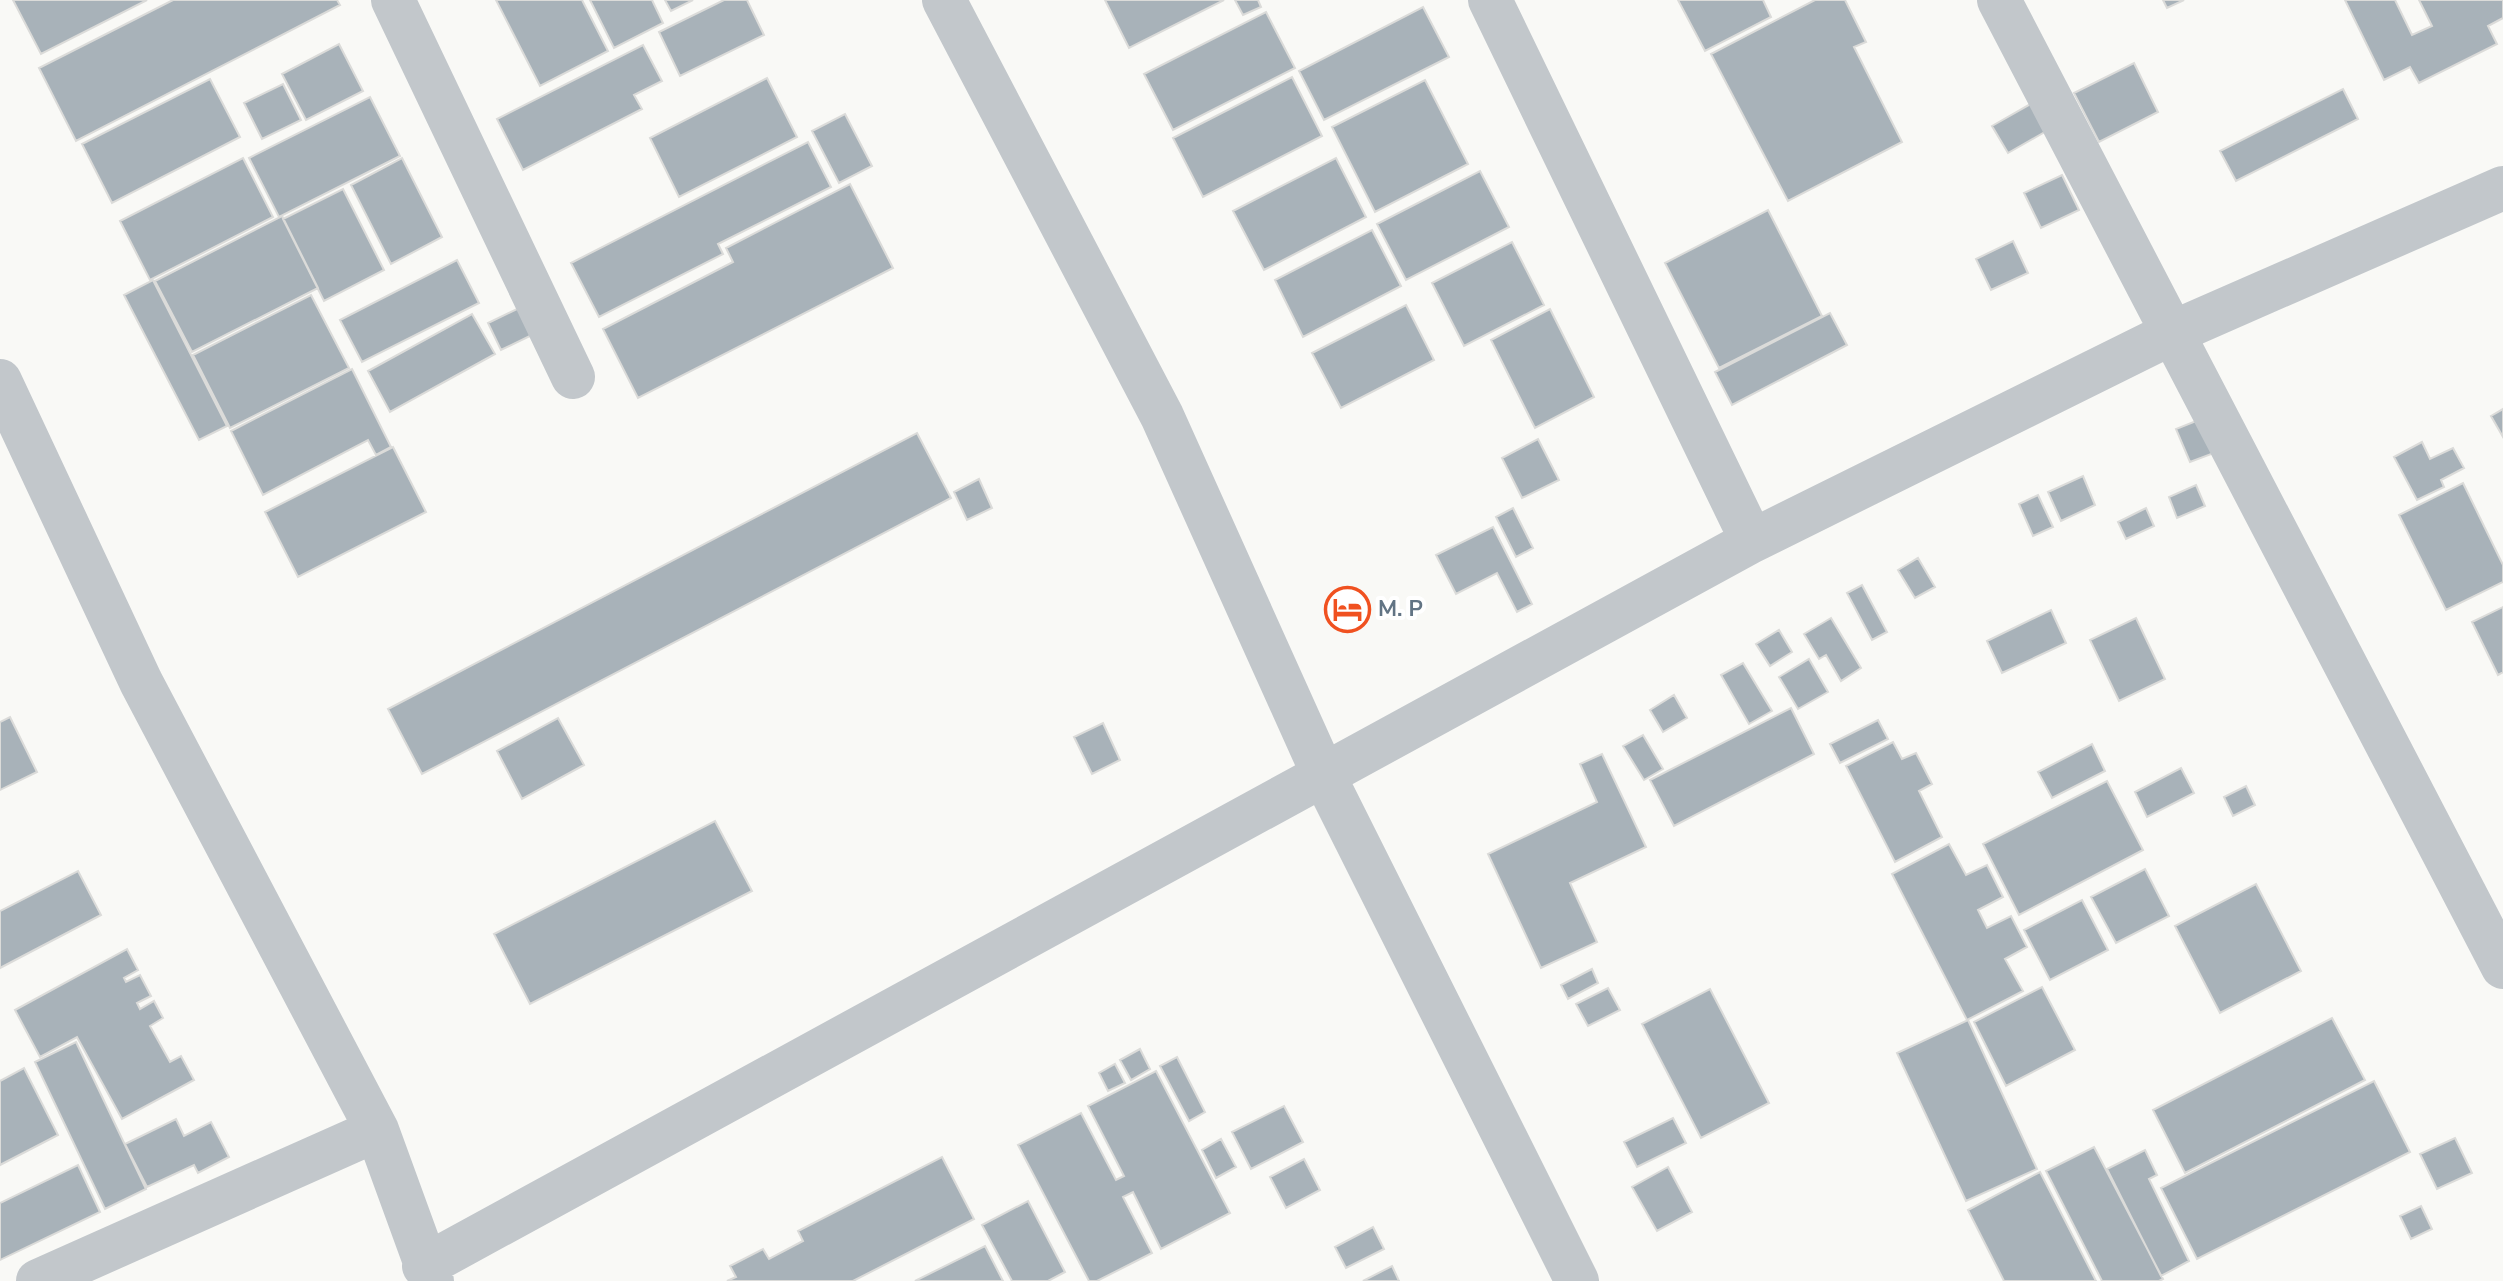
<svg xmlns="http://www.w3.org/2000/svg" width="2503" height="1281" viewBox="0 0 2503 1281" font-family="'Nunito Sans',sans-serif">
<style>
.building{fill:#a8b2b9;stroke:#dbdbd9;stroke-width:2}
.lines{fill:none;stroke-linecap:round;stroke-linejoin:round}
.minor{stroke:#c2c7cb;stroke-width:44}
.labels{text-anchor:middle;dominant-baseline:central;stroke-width:8;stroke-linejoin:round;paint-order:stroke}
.poi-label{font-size:22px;font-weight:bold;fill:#627484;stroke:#fff;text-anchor:start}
</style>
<rect width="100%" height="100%" fill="#f9f9f6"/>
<path class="building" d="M13,0h134l-106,54z
M173,0h164l3,5 -264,136 -37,-73z
M496,0h86l26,51 -68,35z
M590,0h62l11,23 -49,25z
M665,0h28l-22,11z
M724,0h23l17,35 -84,41 -21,-44z
M1105,0h119l-95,48z
M1235,0h23l3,7 -18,8z
M1678,0h85l8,17 -66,34z
M1815,0h30l21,42 -12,5 48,95 -114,59 -77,-147z
M2163,0h21l-17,8z
M2345,0h50l17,35 20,-9 -13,-26h84v18l-15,8 9,18 -78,39 -9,-16 -26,13z
M1423,7l26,50 -125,63 -25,-49z
M1266,12l29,56 -122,62 -29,-56z
M339,44l24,47 -57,29 -24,-46z
M643,45l19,36 -28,14 8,14 -119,61 -26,-51z
M2134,63l24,49 -59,30 -25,-49z
M1292,77l30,59 -119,61 -30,-59z
M767,78l30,59 -118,60 -29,-59z
M210,79l30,58 -128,66 -30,-59z
M1425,80l43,84 -93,48 -43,-85z
M283,84l18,36 -39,19 -18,-36z
M2343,89l15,30 -122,62 -16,-30z
M370,97l30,59 -121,61 -30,-59z
M2034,102l16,27 -42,24 -16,-27z
M845,114l27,52 -33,17 -27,-52z
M808,142l23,45 -113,57 5,10 -124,63 -28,-54z
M243,158l30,59 -123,63 -30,-59z
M402,158l40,79 -51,27 -40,-79z
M1336,158l30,59 -102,53 -31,-59z
M1480,171l29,56 -103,53 -29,-56z
M2062,175l17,35 -38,18 -17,-35z
M850,184l43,84 -255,130 -35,-69 130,-67 -7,-14z
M343,189l41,81 -60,31 -41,-82z
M1768,210l54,106 -103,52 -54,-105z
M282,216l36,72 -126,64 -37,-71z
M1372,230l29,56 -98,51 -28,-57z
M2013,241l15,32 -37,17 -15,-31z
M1512,242l32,63 -80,41 -32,-63z
M457,260l22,43 -117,59 -22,-42z
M153,280l74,146 -28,14 -75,-145z
M311,295l38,73 -119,60 -37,-73z
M1406,305l28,55 -93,48 -29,-55z
M519,308l13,27 -31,15 -13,-27z
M1550,309l44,88 -59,31 -44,-88z
M1830,313l17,32 -115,60 -17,-33z
M472,314l23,40 -105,58 -22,-41z
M352,369l39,78 -15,8 -8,-15 -105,55 -32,-64z
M2503,409v28l-12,-21z
M2201,419l13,34 -24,9 -14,-33z
M917,433l34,65 -529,276 -34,-65z
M1538,439l21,41 -37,18 -20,-40z
M2422,442l8,17 23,-11 11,20 -23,12 3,7 -27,13 -23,-43z
M393,447l33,65 -128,65 -33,-65z
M2083,476l12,29 -34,16 -13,-29z
M979,479l13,29 -25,12 -13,-28z
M2463,483l40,82v17l-57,28 -47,-95z
M2196,485l9,21 -28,12 -8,-21z
M2038,495l15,32 -20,9 -14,-32z
M1513,508l20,40 -17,9 -20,-40z
M2146,508l8,18 -28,13 -8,-17z
M1493,527l39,77 -15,8 -20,-39 -41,21 -20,-39z
M1918,558l17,29 -20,11 -17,-28z
M1862,585l25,47 -15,8 -25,-47z
M2503,607v65l-5,3 -26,-53z
M2051,610l15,33 -64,30 -15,-32z
M1831,618l30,50 -20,13 -15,-26 -7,4 -15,-25z
M2136,618l29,61 -46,22 -29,-61z
M1779,630l13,22 -22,14 -14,-22z
M1809,659l19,33 -30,17 -19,-32z
M1743,663l29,48 -23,13 -28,-49z
M1674,695l13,23 -24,14 -13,-22z
M1791,708l23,46 -140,72 -24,-46z
M10,717l27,55 -37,18v-68z
M558,718l26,47 -62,34 -25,-48z
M1878,720l10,19 -48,24 -10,-19z
M1103,723l17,37 -28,14 -18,-37z
M1643,735l20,34 -19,11 -21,-34z
M1893,742l9,17 14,-6 16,31 -13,7 23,46 -47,25 -49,-96z
M2092,744l13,27 -53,27 -14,-26z
M1602,754l44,93 -76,36 27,59 -56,26 -53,-114 109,-52 -17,-38z
M2181,768l13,25 -47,24 -12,-25z
M2107,781l36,69 -124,65 -36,-71z
M2246,786l9,19 -22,11 -9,-19z
M715,821l37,70 -222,113 -36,-70z
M1949,844l17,31 21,-10 16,32 -25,13 9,18 24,-12 16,31 -22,12 18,32 -56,29 -75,-146z
M2145,869l24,47 -53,27 -25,-46z
M78,871l23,44 -101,53v-57z
M2256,884l45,87 -81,42 -45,-87z
M2082,900l26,50 -58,30 -26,-50z
M127,949l11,21 -14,8 2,4 14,-7 11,21 -14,7 3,6 14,-8 9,17 -13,8 20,36 11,-6 13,24 -72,39 -45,-82 -37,20 -25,-47z
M1592,969l6,14 -30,16 -7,-14z
M2042,987l33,63 -69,36 -32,-64z
M1608,988l12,22 -32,16 -12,-22z
M1710,989l59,114 -68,35 -59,-114z
M2332,1018l33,62 -180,93 -32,-63z
M1968,1020l69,149 -71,32 -69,-148z
M76,1042l70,147 -41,20 -70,-147z
M1140,1049l10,20 -19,11 -11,-20z
M1177,1057l28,55 -16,9 -29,-55z
M1115,1064l10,19 -17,8 -9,-18z
M24,1068l34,67 -58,30v-84z
M1156,1071l74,142 -69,36 -28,-57 -10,5 29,56 -55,28h-8l-71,-136 63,-32 35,67 8,-4 -36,-70z
M2374,1081l36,71 -213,107 -36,-71z
M1284,1106l19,36 -52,27 -19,-37z
M1673,1118l13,25 -49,24 -13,-25z
M176,1119l8,17 27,-14 18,35 -31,16 -4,-8 -47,22 -22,-43z
M2455,1138l17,35 -35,16 -17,-35z
M1221,1139l15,28 -20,11 -14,-28z
M2094,1147l69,132 -4,2h-57l-56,-110z
M2145,1150l12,25 -8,4 40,82 -28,15 -54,-107z
M942,1157l32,62 -121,62h-126l9,-4 -6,-11 33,-17 6,10 34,-18 -5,-10z
M1304,1159l16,31 -34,18 -16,-31z
M78,1165l22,47 -100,48v-57z
M1668,1167l24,45 -35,19 -25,-44z
M2040,1172l56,109h-92l-36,-71z
M1028,1201l37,71 -17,9h-36l-30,-56z
M2421,1206l11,23 -21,10 -11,-23z
M1373,1227l11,22 -38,19 -11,-21z
M985,1246l18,35h-88z
M1392,1266l7,15h-36z"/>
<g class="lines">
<path class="minor" d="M393,0l180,377
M944,0l218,416 162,360 253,505
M1490,0l262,541
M1999,0l504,967
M0,381l141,301 236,448
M424,1266l1328,-725 422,-209 329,-144
M38,1281l339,-151 55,151"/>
</g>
<defs>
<symbol id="hotel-ring" viewBox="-11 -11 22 22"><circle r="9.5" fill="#fff" stroke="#f05120" stroke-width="1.5"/><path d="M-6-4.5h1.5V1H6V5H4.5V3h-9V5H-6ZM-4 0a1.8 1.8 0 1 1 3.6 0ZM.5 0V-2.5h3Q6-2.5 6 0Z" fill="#f05120"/></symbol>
</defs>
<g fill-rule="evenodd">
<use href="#hotel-ring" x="1322" y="584" width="51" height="51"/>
</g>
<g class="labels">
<g class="poi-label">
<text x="1378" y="609">M. P</text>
</g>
</g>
</svg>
